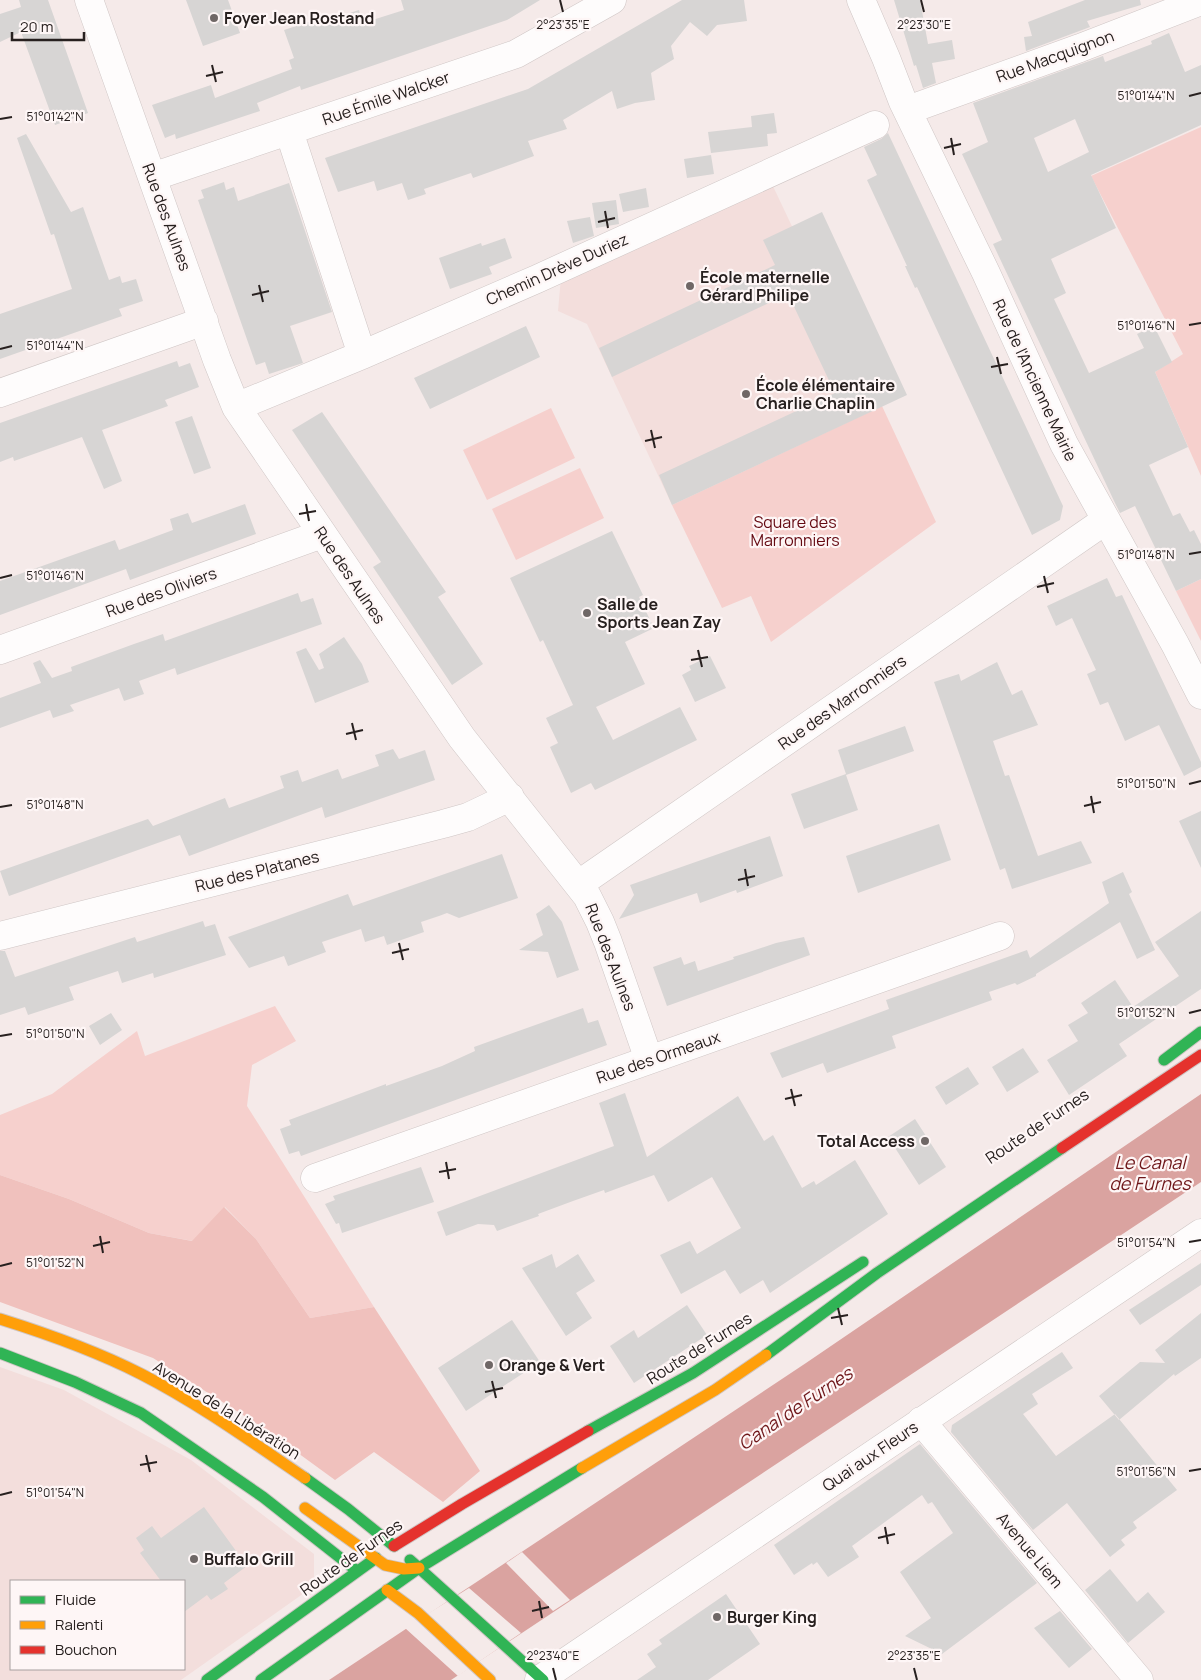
<svg xmlns="http://www.w3.org/2000/svg" width="1201" height="1680" viewBox="0 0 1201 1680" font-family="Manrope,sans-serif">
<style>
.built{fill:#f3dedc;fill-rule:evenodd}
.green{fill:#f6d0cd}
.forest{fill:#f0c1bd}
.water{fill:#daa3a0}
.pier{fill:#f5eae9}
.building{fill:#d7d5d4;fill-rule:evenodd}
.lines{fill:none;stroke-linecap:round;stroke-linejoin:round}
.street-casing{stroke:#cfc6c5;stroke-width:29}
.fast-casing{stroke:#cfc6c5;stroke-width:13}
.slow-casing{stroke:#cfc6c5;stroke-width:13}
.jam-casing{stroke:#cfc6c5;stroke-width:13}
.street{stroke:#fefcfc;stroke-width:28}
.fast{stroke:#30b455;stroke-width:11}
.slow{stroke:#ff9f0a;stroke-width:11}
.jam{stroke:#e5322d;stroke-width:11}
.ticks{fill:none;stroke:#27201f;stroke-width:2}
.poi-dot{fill:#6f6766;stroke:#fef6f6;stroke-width:2}
.labels{text-anchor:middle;dominant-baseline:central;stroke-width:4.5;stroke-linejoin:round;paint-order:stroke}
.poi-label{font-size:16px;font-weight:bold;fill:#27201f;stroke:#fef6f6;text-anchor:start}
.street-label{font-size:16px;fill:#27201f;stroke:#fef6f6}
.park-label{font-size:16px;fill:#640911;stroke:#fef6f6}
.water-label{font-size:18px;font-style:italic;fill:#6f171a;stroke:#fef6f6}
.ticks-label{font-size:12px;text-anchor:middle;fill:#27201f;stroke:#fef6f6;stroke-width:4.5;stroke-linejoin:round;paint-order:stroke}
</style>
<rect width="100%" height="100%" fill="#f5eae9"/>
<path class="built" d="M771,182l107,226 -206,97 -85,-181 -29,-13 3,-34z
M0,1367l64,23 127,70 123,94v32l-133,94h-181zM11,1581h173v88h-173z"/>
<path class="green" d="M1201,127v349l-46,-104 28,-18 -92,-178z
M882,406l54,116 -165,120 -20,-46 -29,12 -50,-103z
M551,408l24,50 -88,42 -24,-50z
M580,468l24,50 -88,42 -24,-51z
M1201,579v62l-25,-50z
M275,1006l21,35 -44,24 -5,41 127,201 -64,11 -54,-79 -31,-32 -32,34 -44,-8 -80,-34 -69,-24v-60l52,-21 85,-63 8,25z"/>
<path class="forest" d="M0,1175l69,24 80,34 43,8 32,-34 32,32 54,79 64,-11 106,164 -37,31 -69,-50 -39,28 -70,-51 -112,-71 -153,-56z"/>
<path class="water" d="M1201,1094v88l-750,498h-122l477,-317z"/>
<path class="pier" d="M522,1552l48,48 -17,11 -47,-48z
M469,1588l52,45 -63,43 -53,-48z"/>
<path class="building" d="M19,0h29l40,113 -33,12 -34,-93 -21,10v-28l21,-7z
M186,0h42l12,33 -37,13z
M401,0h139l-33,20 -206,70 -1,-4 -43,17 3,8 -84,28 -1,-5 -10,4 -13,-33 59,-20 4,13 77,-29 -3,-9 5,-2 -10,-28 46,-15 1,4 28,-9 4,13 41,-13z
M682,0h62l3,21 -30,4 -10,11 -17,-14 -19,24 3,13 -23,14 4,27 -20,3 -18,6 -5,-18 -49,29 4,9 -39,12 6,15 -61,22 -2,-5 -47,16 2,5 -18,6 -6,-17 -25,8 -3,-10 -36,11 -13,-34 203,-69z
M894,0h26l8,44 24,-4 3,19 -23,4 4,20 -13,5 -7,-23 -2,1z
M1085,0h55l1,5 -54,16 3,6 -64,24 -2,-14 8,-1 -4,-14z
M1169,33l16,39 16,-7v60l-110,50 25,53 -65,31 15,34 -12,6 35,74 55,-25 -7,-14 17,-8 18,36 -17,10 33,75 -39,18 24,51 7,-3 10,19 4,-2 7,14v35l-25,12 -41,-85 -15,7 -5,-10 -122,-259 9,-4 -40,-86 26,-12 -15,-39 130,-47 2,6 47,-18 -1,-3zM1075,119l14,33 -41,20 -14,-34z
M774,113l3,20 -10,1 1,12 -57,7 -3,-21 44,-5 -1,-11z
M888,133l175,373 -3,14 -28,15 -115,-248 -2,1 -10,-22h2l-40,-86 10,-5 -13,-28 17,-8z
M26,134l45,78 12,-5 26,73 11,-4 2,7 14,-4 7,22 -24,8 3,7 -122,43v-45l72,-25 -18,-55 -3,1 -34,-97z
M711,155l3,19 -27,4 -3,-19z
M224,182l2,8 8,-3 4,14 51,-18 43,129 -42,14 13,37 -34,11 -4,-12 -9,3 -58,-165 6,-2 -3,-8z
M646,188l3,19 -26,5 -4,-18z
M616,200l3,24 -23,4 -4,-25z
M822,212l85,183 -235,110 -13,-30 176,-82 -47,-99 -176,83 -13,-29 176,-83 -12,-25z
M590,217l4,19 -21,7 -6,-22z
M505,238l7,20 -23,9 3,7 -42,15 -11,-31 42,-15 1,3z
M526,326l14,31 -110,52 -16,-31z
M177,361l2,6 11,-4 9,24 -34,13 3,6 -66,24 20,51 -18,8 -22,-52 -68,24 -1,-4 -13,5v-39z
M322,412l124,180 -8,5 45,67 -31,21 -79,-118 8,-5 -89,-132z
M192,416l19,52 -17,6 -19,-52z
M245,504l11,30 -126,46 -4,-11 -126,46v-34l115,-41 4,10 19,-7 35,-13 -3,-11 18,-6 4,10z
M612,531l31,64 -4,2 15,31 -29,14 20,42 -49,23 17,33 67,-33 17,33 -102,50 -4,-7 -20,10 -21,-46 8,-4 -12,-25 27,-13 -30,-65 -3,2 -30,-64z
M1107,578l9,19 6,-2 79,167v5l-17,9 -25,-51 -34,16 -17,-39 -8,3 -13,-31 9,-4 -24,-52 -16,8 -9,-20z
M298,593l3,9 12,-4 9,26 -145,51 -2,-7 -36,13 5,13 -20,7 -5,-13 -49,17 4,6 -21,7 -3,-8 -50,18v-30l41,-15 -8,-20 7,-3 12,18 20,-7 -1,-4 63,-23 29,-10 2,7z
M344,637l18,27 7,18 -54,21 -19,-51 10,-4 13,22 5,-2 -5,-14z
M710,656l16,32 -31,14 -13,-27 9,-5 -2,-4z
M997,662l15,33 10,-5 16,35 -45,16 12,35 4,-1 29,81 43,-15 11,22 -80,26 -7,-21 -5,2 -66,-188 25,-8 2,7z
M905,726l9,25 -68,24 12,35 -54,19 -13,-35 55,-20 -8,-24z
M393,749l6,10 26,-9 10,30 -110,38 -3,-11 -133,49 -9,-21 -171,61 -9,-25 148,-52 5,7 72,-28 4,10 55,-20 -4,-12 18,-6 4,12 36,-13 4,10 37,-13 -4,-11z
M1201,811v57l-22,-47z
M939,824l12,36 -93,33 -12,-37z
M770,836l13,40 -46,17 -1,-3 -36,13 -3,-10 -78,26 15,-24 -4,-10z
M502,854l16,44 -59,20 -12,-5 -8,3 -18,6 3,10 -37,13 -3,-9 -19,6 -4,-13 -39,13 4,10 -38,14 -4,-10 -35,12 -21,-31 120,-43 5,12z
M1123,872l9,20 -3,2 26,56 -18,9 -17,-37 -84,52v2l-19,9 -2,-2 -26,9 3,8 -100,36 4,12 -69,25 -4,-10 -41,15 -12,-25 119,-44 -3,-9 141,-50 3,8 79,-55 -7,-21z
M549,905l13,17 17,48 -22,8 -9,-26 -29,-2 24,-15 -7,-21z
M1201,911v78l-82,55 8,12 -58,39 -22,-35 31,-19 -10,-16 20,-12 -7,-10 34,-23 18,27 46,-31 -24,-34z
M203,921l2,6 10,-3 11,31 -72,23 -1,-5 -31,10 -4,-12 -49,16 5,13 -46,15 -3,-8 -25,8v-64h5l10,26 120,-40 2,5z
M804,937l6,18 -143,51 -14,-39 28,-10 3,8 11,-4 3,10 36,-12 -1,-2 13,-4 30,-10z
M583,1008l5,15 10,-3 9,25 -306,111 -2,-5 -10,3 -9,-25 11,-4 -2,-5 97,-36v2l56,-20 33,-15 -1,-4z
M111,1013l11,17 -22,15 -11,-19z
M1023,1048l16,24 -32,20 -15,-25z
M968,1067l11,17 -33,21 -11,-18z
M625,1093l22,64 91,-61 26,45 9,-6 29,53 12,-7 2,4 39,-25 33,54 -118,79 -7,-13 -23,14 -15,-24 -44,24 -21,-39 30,-14 7,13 44,-26 -29,-51 -44,25 -14,-27 -49,18 -1,-3 -31,11 -35,13 1,2 -42,15 -3,-6 -16,-1 -32,12 -9,-24 177,-66 -15,-43z
M915,1119l31,48 -27,18 -31,-48z
M421,1167l13,35 -92,31 -3,-10 -3,1 -11,-20 10,-4 -2,-4z
M552,1254l4,14 22,-14 17,27 -19,12 16,25 -26,18 -44,-68z
M1201,1263v22l-61,40 -11,-15z
M687,1305l20,30 -73,48 -24,-37 24,-16 4,8z
M1201,1313v45l-26,18 -1,-2 -55,46 -20,-24 41,-34 25,1 -10,-13z
M512,1320l28,42 -74,49 -28,-43z
M1062,1352l11,16 -41,26 6,10 -15,10 33,42 59,-42 62,76 -44,32 4,6 -16,12 4,5 -15,12 -43,-54 -34,27 -82,-98 1,-7z
M920,1444l117,139 -95,71 -37,-18 26,-18 -31,-46 53,-39 -21,-31 -4,2 -6,-9 -70,51 7,11 -31,20 -11,-15 -4,3 -1,-2 -18,12 -20,-30z
M204,1507l43,59 -23,17 4,6 -17,11 -4,-5 -23,17v-31h-23l-21,-28 4,-3 -8,-12 16,-12 9,12z
M1110,1569l27,33 11,-10 17,20 -37,31 -43,-53z
M726,1594l34,50 -52,36h-71l19,-13 -9,-13 15,-10 -3,-4z
M1060,1611l32,38 -23,19 -35,-40z"/>
<g class="lines">
<defs>
<path id="street" d="M89,0l128,360 19,47 226,331 125,158 13,26 8,20 41,118
M861,0l25,58 17,44 83,171 78,171 111,200 26,51
M908,110l172,-62 121,-47
M289,131l73,224
M152,177l364,-123 96,-54
M0,393l204,-72
M236,407l126,-52 175,-76 338,-154
M0,650l322,-116
M579,884l527,-364
M0,936l443,-112 25,-7 42,-20
M315,1178l685,-242
M921,1421l218,259
M539,1680l662,-447"/>
<path id="fast" d="M1164,1060l37,-28
M0,1353l75,29 66,31 122,84 94,74
M766,1355l111,-82 185,-125
M588,1431l105,-58 170,-111
M305,1478l43,31 46,37
M207,1680l169,-122
M261,1680l158,-112 -9,-8
M543,1680l-124,-112 163,-100"/>
<path id="slow" d="M0,1319c48,15 96,32 141,55 57,29 111,68 164,104
M582,1468l133,-78 51,-35
M305,1508l80,57 19,4 15,-1
M387,1590l31,23 72,67"/>
<path id="jam" d="M1062,1148l139,-93
M394,1546l68,-42 126,-73"/>
</defs>
<use href="#street" class="street-casing"/>
<use href="#fast" class="fast-casing"/>
<use href="#slow" class="slow-casing"/>
<use href="#jam" class="jam-casing"/>
<use href="#street" class="street"/>
<use href="#fast" class="fast"/>
<use href="#slow" class="slow"/>
<use href="#jam" class="jam"/>
</g>
<path class="ticks" d="M560,0l3,12M921,0l3,12M212,65l4,17M206,76l17,-4M1189,96l12,-3M0,119l12,-2M951,138l3,17M944,148l17,-4M605,211l3,17M598,222l17,-4M259,285l4,17M252,295l17,-4M1189,325l12,-2M0,349l12,-3M997,357l4,17M991,367l17,-3M651,430l4,18M645,441l17,-4M306,504l3,17M299,514l17,-3M1189,554l12,-2M1044,576l4,17M0,578l12,-3M1037,587l17,-4M698,650l4,17M691,660l17,-3M352,723l4,17M346,734l17,-4M1189,784l12,-3M1091,796l3,17M1084,806l17,-4M0,807l12,-2M745,869l3,17M738,880l17,-4M399,943l4,17M392,953l17,-4M1189,1013l12,-3M0,1036l12,-2M791,1089l4,17M785,1099l17,-4M446,1162l3,17M439,1172l17,-3M100,1236l3,17M1189,1242l12,-2M93,1246l17,-4M0,1266l12,-3M838,1308l4,17M831,1318l17,-3M492,1381l4,17M485,1392l18,-4M146,1455l4,17M140,1465l17,-3M1189,1471l12,-2M0,1495l12,-3M885,1527l3,17M878,1538l17,-4M539,1601l3,17M532,1611l17,-4M553,1668l3,12M914,1668l3,12"/>
<g class="poi-dot">
<circle cx="214" cy="18" r="5"/>
<circle cx="690" cy="286" r="5"/>
<circle cx="746" cy="394" r="5"/>
<circle cx="587" cy="613" r="5"/>
<circle cx="925" cy="1141" r="5"/>
<circle cx="489" cy="1365" r="5"/>
<circle cx="194" cy="1559" r="5"/>
<circle cx="717" cy="1617" r="5"/>
</g>
<g class="labels">
<g class="poi-label">
<text x="224" y="18">Foyer Jean Rostand</text>
<text x="700" y="277">École maternelle<tspan x="700" dy="18">Gérard Philipe</tspan></text>
<text x="756" y="385">École élémentaire<tspan x="756" dy="18">Charlie Chaplin</tspan></text>
<text x="597" y="604">Salle de<tspan x="597" dy="18">Sports Jean Zay</tspan></text>
<text x="915" y="1141" text-anchor="end">Total Access</text>
<text x="499" y="1365">Orange &amp; Vert</text>
<text x="204" y="1559">Buffalo Grill</text>
<text x="727" y="1617">Burger King</text>
</g>
<g class="street-label">
<text transform="translate(1055 56) rotate(-20)">Rue Macquignon</text>
<text transform="translate(386 98) rotate(-19)">Rue Émile Walcker</text>
<text transform="translate(167 217) rotate(70)">Rue des Aulnes</text>
<text transform="translate(557 269) rotate(-24)">Chemin Drève Duriez</text>
<text transform="translate(1035 380) rotate(65)">Rue de l'Ancienne Mairie</text>
<text transform="translate(350 575) rotate(56)">Rue des Aulnes</text>
<text transform="translate(161 592) rotate(-20)">Rue des Oliviers</text>
<text transform="translate(842 702) rotate(-35)">Rue des Marronniers</text>
<text transform="translate(257 871) rotate(-14)">Rue des Platanes</text>
<text transform="translate(611 957) rotate(69)">Rue des Aulnes</text>
<text transform="translate(658 1057) rotate(-19)">Rue des Ormeaux</text>
<text transform="translate(1037 1126) rotate(-34)">Route de Furnes</text>
<text transform="translate(699 1348) rotate(-32)">Route de Furnes</text>
<text transform="translate(227 1410) rotate(32)">Avenue de la Libération</text>
<text transform="translate(870 1456) rotate(-34)">Quai aux Fleurs</text>
<text transform="translate(1030 1550) rotate(50)">Avenue Liem</text>
<text transform="translate(351 1557) rotate(-35)">Route de Furnes</text>
</g>
<g class="park-label">
<text x="795" y="522">Square des<tspan x="795" dy="18">Marronniers</tspan></text>
</g>
<g class="water-label">
<text x="1150" y="1162">Le Canal<tspan x="1150" dy="21">de Furnes</tspan></text>
<text transform="translate(795 1408) rotate(-34)">Canal de Furnes</text>
</g>
</g>
<g class="ticks-label">
<text x="563" y="29">2°23'35"E</text>
<text x="924" y="29">2°23'30"E</text>
<text x="1146" y="100">51°01'44"N</text>
<text x="55" y="121">51°01'42"N</text>
<text x="1146" y="330">51°01'46"N</text>
<text x="55" y="350">51°01'44"N</text>
<text x="1146" y="559">51°01'48"N</text>
<text x="55" y="580">51°01'46"N</text>
<text x="1146" y="788">51°01'50"N</text>
<text x="55" y="809">51°01'48"N</text>
<text x="1146" y="1017">51°01'52"N</text>
<text x="55" y="1038">51°01'50"N</text>
<text x="1146" y="1247">51°01'54"N</text>
<text x="55" y="1267">51°01'52"N</text>
<text x="1146" y="1476">51°01'56"N</text>
<text x="55" y="1497">51°01'54"N</text>
<text x="553" y="1660">2°23'40"E</text>
<text x="914" y="1660">2°23'35"E</text>
</g>
<rect x="10" y="1580" width="175" height="90" fill="#fef6f6" stroke="#a8a0a0"/>
<rect x="20" y="1596" width="25" height="8" fill="#30b455" stroke="#a8a0a0"/>
<text x="55" y="1605" font-size="15" fill="#27201f">Fluide</text>
<rect x="20" y="1621" width="25" height="8" fill="#ff9f0a" stroke="#a8a0a0"/>
<text x="55" y="1630" font-size="15" fill="#27201f">Ralenti</text>
<rect x="20" y="1646" width="25" height="8" fill="#e5322d" stroke="#a8a0a0"/>
<text x="55" y="1655" font-size="15" fill="#27201f">Bouchon</text>
<path d="M12 32v8h72v-8" fill="none" stroke="#27201f" stroke-width="2.5"/>
<text x="20" y="32" font-size="15" fill="#27201f" stroke="#fef6f6" stroke-width="4" paint-order="stroke">20 m</text>
</svg>
